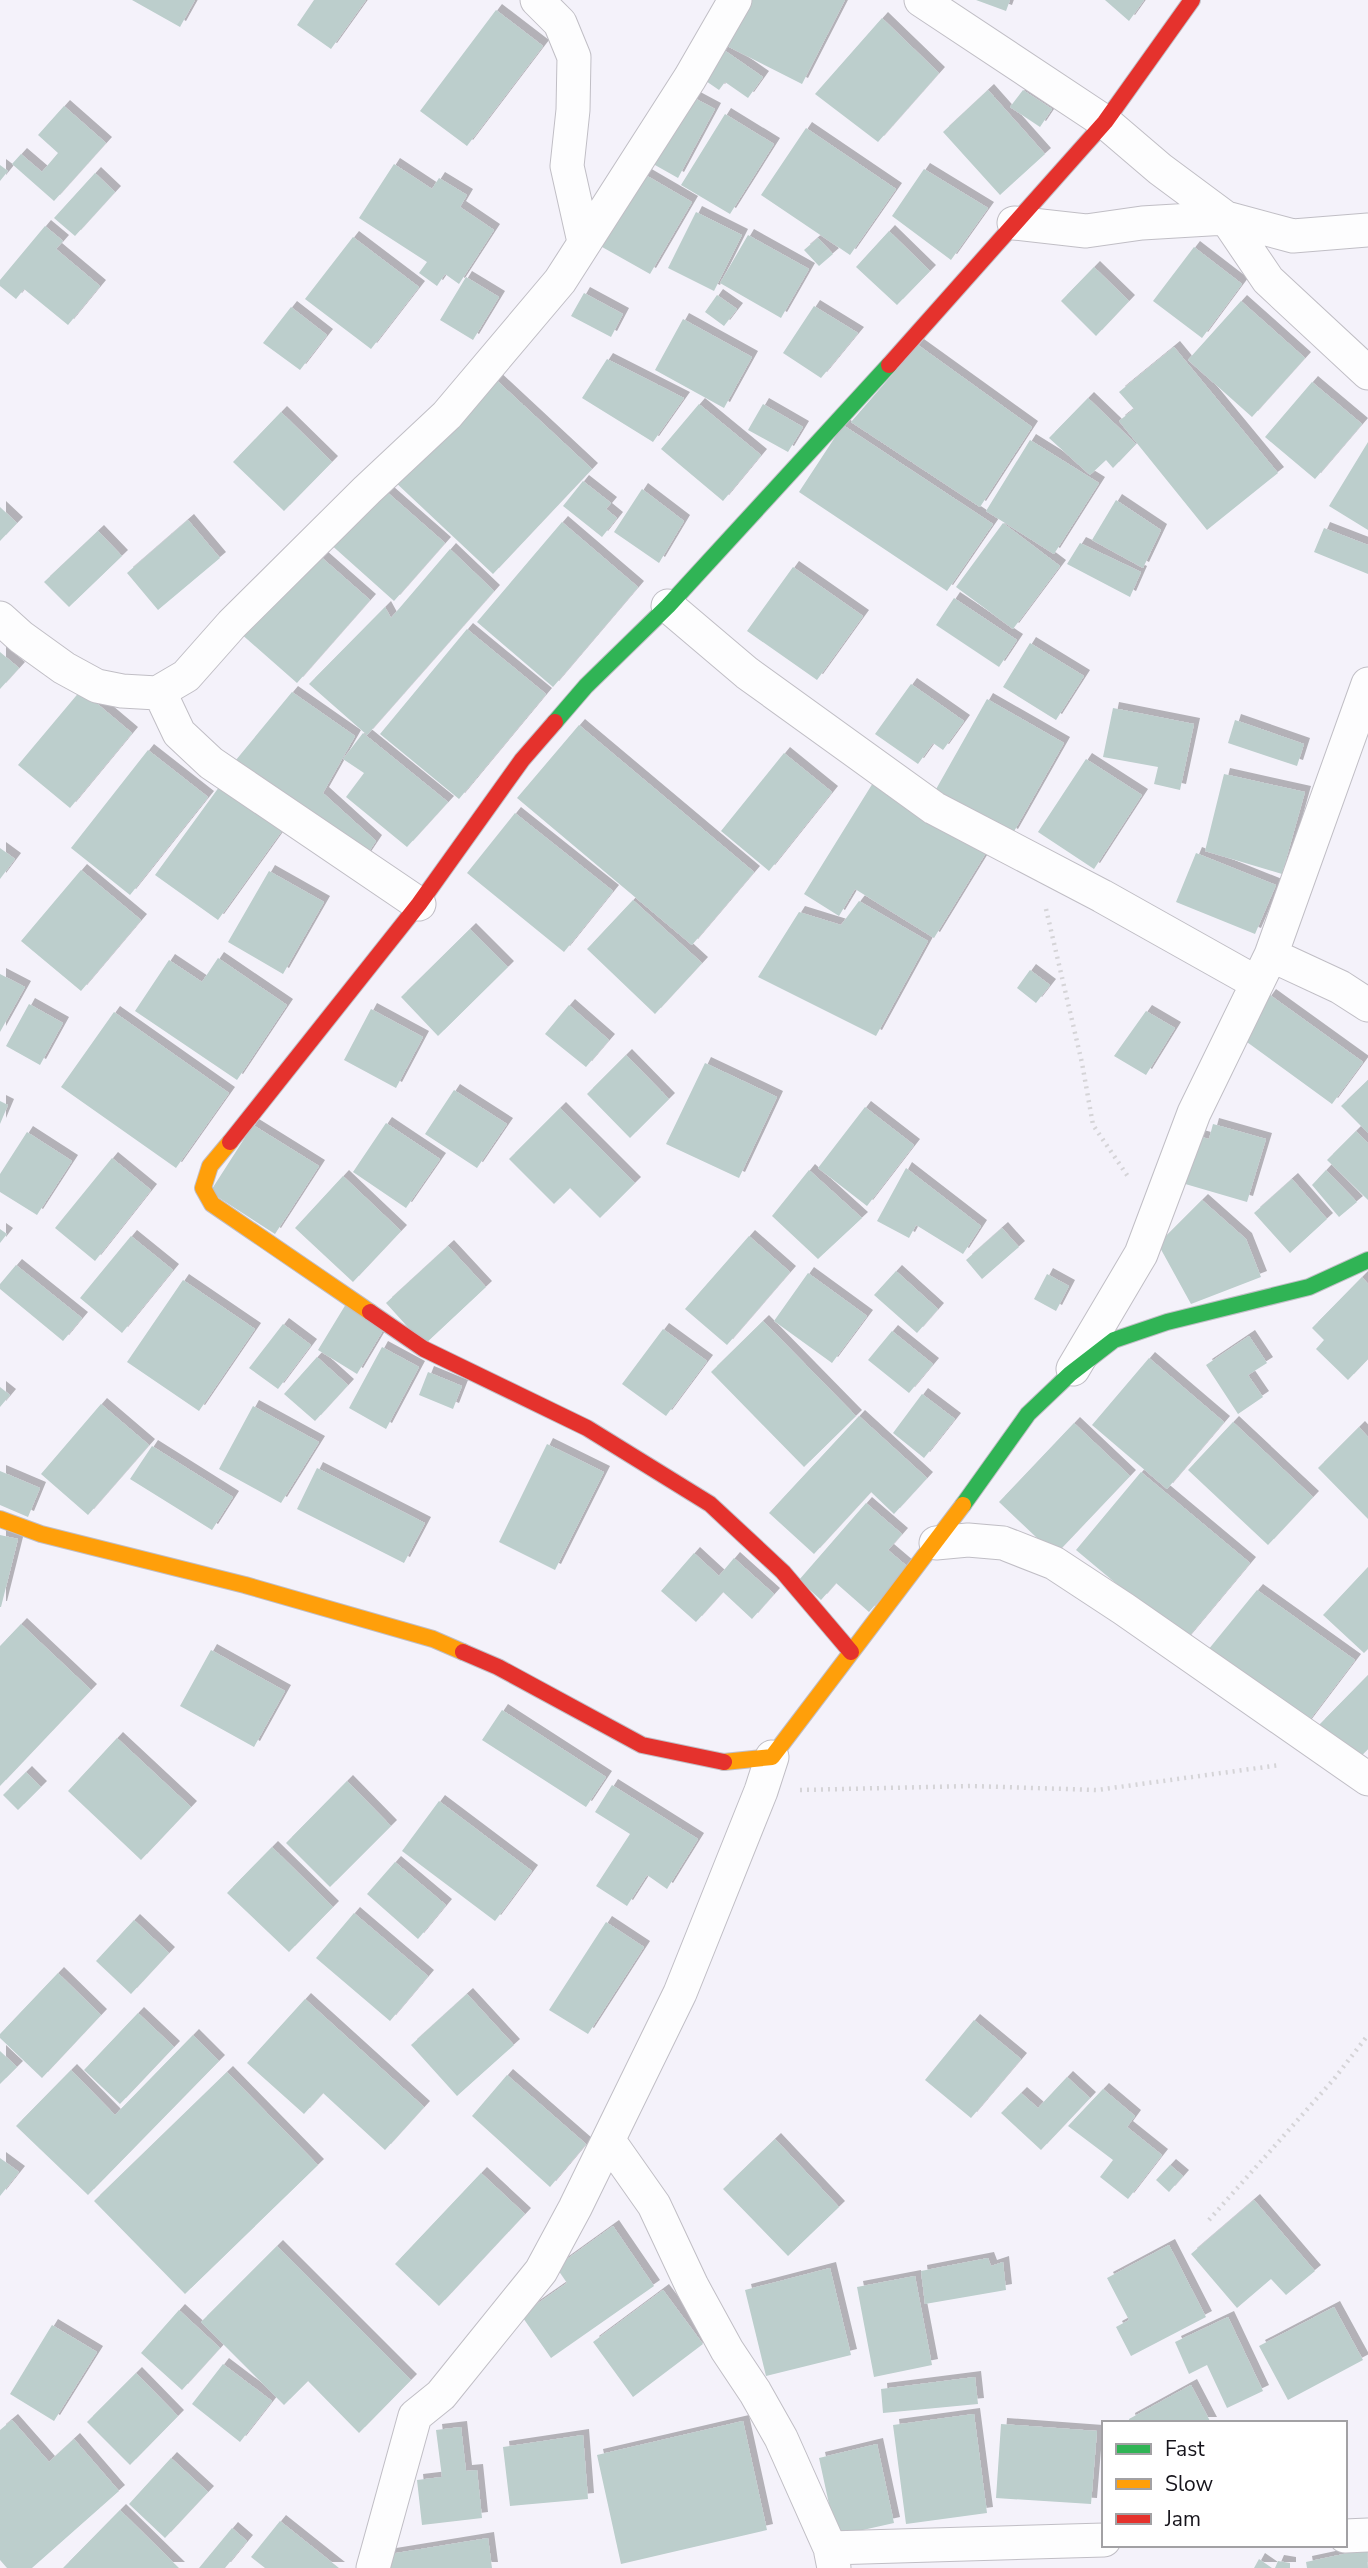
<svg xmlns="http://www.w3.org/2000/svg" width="1368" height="2568" viewBox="0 0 1368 2568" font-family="'Nunito Sans',sans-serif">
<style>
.building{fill:#bccecc;filter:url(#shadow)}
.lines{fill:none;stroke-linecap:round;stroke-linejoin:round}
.street-casing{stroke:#c0bec5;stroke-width:35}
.fast-casing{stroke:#c0bec5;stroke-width:18}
.slow-casing{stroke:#c0bec5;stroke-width:18}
.jam-casing{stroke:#c0bec5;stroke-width:18}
.path{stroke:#d5d4d7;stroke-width:4.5;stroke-dasharray:2 5;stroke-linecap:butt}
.street{stroke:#fdfdfe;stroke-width:33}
.fast{stroke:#30b455;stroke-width:16}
.slow{stroke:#ff9f0a;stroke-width:16}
.jam{stroke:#e5322d;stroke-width:16}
</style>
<defs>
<filter id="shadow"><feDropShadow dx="6" dy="-6" stdDeviation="0" flood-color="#0004"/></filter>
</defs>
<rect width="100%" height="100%" fill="#f4f2fa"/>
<path class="building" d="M132,0h63l-15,27z
M314,0h52l-35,49 -34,-24z
M747,0h98l-43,84 -77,-39z
M976,0h34l-4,11z
M1105,0h39l-15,21z
M496,10l47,36 -76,100 -47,-35z
M882,18l57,55 -61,69 -63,-48z
M724,50l39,27 -15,21 -23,-16 -6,8 -16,-11z
M988,90l57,64 -45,41 -57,-63z
M1023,90l29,19 -12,18 -30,-20z
M685,93l30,16 -37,69 -39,-22z
M64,106l42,37 -52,58 -42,-37 9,-10 21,18 16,-19 -20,-18z
M725,114l49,30 -44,70 -49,-29z
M806,128l90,61 -46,66 -89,-60z
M394,164l38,25 7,-11 28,17 -7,12 34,23 -35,54 -14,-10 -8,12 -18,-13 8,-11 -68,-44z
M0,165l8,6 -8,10z
M924,169l64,39 -37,52 -59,-44z
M637,170l55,32 -42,72 -55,-31z
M95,173l20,19 -40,44 -21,-18z
M696,212l46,23 -28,56 -46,-23z
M45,226l18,15 -7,8 44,37 -32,39 -44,-36 -8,10 -16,-13v-6z
M889,231l41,40 -33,34 -41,-38z
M748,235l61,34 -28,49 -61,-35z
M353,237l66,50 -48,62 -66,-50z
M818,238l15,16 -14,12 -15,-16z
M1194,247l48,37 -40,54 -49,-37z
M1094,267l35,34 -33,35 -35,-35z
M466,277l33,20 -26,43 -33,-20z
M584,293l39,21 -12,23 -40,-21z
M717,295l20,14 -13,17 -19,-14z
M1241,301l64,57 -53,59 -64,-57z
M814,306l44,27 -37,45 -38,-25z
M291,307l36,28 -27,35 -37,-27z
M683,319l69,38 -28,51 -69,-38z
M918,345l114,82 -52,80 -129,-85z
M1174,347l104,126 -71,57 -88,-109 15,-12 -15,-17z
M607,359l77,39 -31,44 -71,-44z
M491,375l101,94 -99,105 -100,-94z
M1312,382l50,42 -47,55 -50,-42z
M1088,398l48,46 -23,24 -7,-8 -16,15 -41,-37z
M699,404l62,51 -38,46 -62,-52z
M763,404l40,23 -15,25 -40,-22z
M281,412l51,50 -48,49 -51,-49z
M843,425l150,99 -46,67 -148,-99z
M1030,440l69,43 -45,71 -68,-43z
M1368,442v88l-39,-24z
M583,481l28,22 -5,6 11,9 -15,19 -39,-31z
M379,485l66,58 -51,58 -66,-59z
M642,489l42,32 -25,42 -45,-31z
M1116,500l45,30 -18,38 -51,-28z
M0,507l17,16 -17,18z
M188,520l32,38 -62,52 -31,-37z
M562,522l76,65 -85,100 -76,-65z
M1003,523l57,43 -47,63 -57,-42z
M1324,528l44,17v29l-54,-22z
M98,531l24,25 -53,51 -25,-25z
M1080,543l61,29 -11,25 -63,-33z
M312,549l58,51 -73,83 -58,-51z
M450,549l44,42 -127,144 -58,-51 76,-77 6,11z
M793,567l70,49 -46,64 -70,-49z
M954,598l63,42 -18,27 -63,-42z
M467,629l79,65 -87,105 -79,-65z
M1030,643l54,33 -28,44 -53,-33z
M0,652l19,16 -19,21z
M911,684l53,37 -21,29 -10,-7 -15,21 -43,-30z
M81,690l51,43 -62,75 -52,-43z
M292,692l63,44 -32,57 53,48 -14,21 -131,-96z
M987,699l77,44 -52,92 -77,-44z
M1113,708l81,16 -14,66 -26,-6 4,-17 -55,-10z
M1235,720l69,24 -7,22 -69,-23z
M579,725l175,147 -62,73 -175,-147z
M363,733l85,69 -41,45 -61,-50 18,-24 -21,-14z
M148,750l60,47 -78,98 -59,-47z
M784,753l48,39 -63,79 -48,-40z
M1086,759l56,36 -48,74 -56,-37z
M1224,774l81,18 -23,82 -77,-23z
M876,778l113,70 -55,90 -79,-49 -16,27 -35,-22z
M222,783l62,45 -66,92 -63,-45z
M515,813l98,78 -49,61 -97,-79z
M0,848l15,11 -15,20z
M1196,853l80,32 -21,49 -79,-32z
M81,870l60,50 -60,71 -60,-50z
M269,871l55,31 -41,72 -55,-32z
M633,900l69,63 -47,51 -68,-65z
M859,901l69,40 -52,95 -118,-59 41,-65 42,13z
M470,929l38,38 -70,69 -37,-39z
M218,958l69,47 -50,75 -102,-69 34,-51 33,22z
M1030,970l20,15 -14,18 -19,-15z
M0,974l25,13 -25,45z
M1270,995l93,67 -31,42 -92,-67z
M29,1004l34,19 -23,42 -34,-19z
M569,1005l40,35 -23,27 -41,-33z
M371,1009l52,28 -27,51 -52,-28z
M1146,1011l29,17 -29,47 -32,-19z
M114,1012l115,81 -53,75 -115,-81z
M626,1055l43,44 -39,39 -43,-44z
M705,1063l72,34 -38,81 -73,-34z
M1368,1080v53l-27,-27z
M454,1090l53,34 -30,44 -52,-34z
M0,1101l8,4 -8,19z
M865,1107l49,38 -47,61 -49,-38z
M560,1108l75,75 -35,35 -30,-30 -16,16 -45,-45z
M386,1123l54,36 -34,49 -53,-36z
M1213,1124l53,15 -19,63 -72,-21 15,-47 19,5z
M253,1125l66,41 -44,68 -65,-42z
M1356,1131l12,12v57l-41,-40z
M27,1132l45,29 -35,54 -37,-23v-18z
M112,1158l39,32 -56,71 -40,-33z
M906,1168l75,58 -18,28 -47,-29 -7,13 -32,-17z
M809,1170l53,48 -44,41 -46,-43z
M1326,1170l31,32 -18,15 -27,-32z
M343,1176l58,55 -48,51 -58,-54z
M1292,1179l35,40 -37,34 -36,-40z
M1202,1200l44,39 15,38 -70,27 -33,-60z
M1002,1228l17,19 -37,32 -16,-19z
M0,1229l7,5 -7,9z
M131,1236l42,34 -51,63 -42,-35z
M749,1236l41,36 -63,73 -42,-36z
M448,1246l38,41 -62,58 -38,-42z
M16,1265l66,53 -19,23 -63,-52v-5z
M896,1271l42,38 -21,24 -43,-38z
M808,1273l59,43 -35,47 -58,-42z
M1047,1274l22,12 -13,25 -22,-12z
M1362,1277l6,7v75l-20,21 -32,-31 8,-9 -12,-12z
M183,1280l72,49 -56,82 -72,-49z
M346,1304l39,23 -28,47 -39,-24z
M763,1321l93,95 -52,51 -93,-95z
M283,1324l28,21 -33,44 -29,-21z
M663,1329l44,32 -41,55 -44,-32z
M892,1331l41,33 -24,29 -41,-33z
M1249,1336l18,27 -19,12 15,22 -25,17 -32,-49z
M382,1347l37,20 -33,62 -37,-21z
M317,1357l31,28 -33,36 -31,-27z
M1149,1358l75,64 -57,67 -75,-64z
M428,1372l34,14 -9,23 -34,-14z
M0,1387l10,8 -10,12z
M922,1394l33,25 -31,39 -31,-25z
M101,1404l48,41 -61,70 -47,-41z
M253,1406l66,36 -38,61 -62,-34z
M859,1416l68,62 -33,36 -23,-22 -57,62 -45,-41z
M1233,1422l80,75 -45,48 -80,-75z
M1074,1423l56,53 -75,79 -56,-53z
M1359,1427l9,10v82l-50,-51z
M547,1444l57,28 -49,98 -56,-28z
M152,1446l81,51 -21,33 -82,-51z
M317,1468l108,55 -21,40 -107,-54z
M0,1471l40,17 -12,29 -28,-12z
M1141,1472l109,91 -65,78 -109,-91z
M866,1503l36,31 -14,16 20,17 -39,45 -33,-29 -15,17 -22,-20z
M0,1535l18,4 -17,68h-1z
M694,1553l25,23 15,-18 40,36 -22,25 -29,-27 -27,30 -35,-31z
M1368,1567v82l-4,4 -41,-38z
M1257,1590l98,70 -50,66 -97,-76z
M21,1624l70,66 -91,96v-140z
M211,1650l74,41 -31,56 -74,-41z
M1368,1675v74l-12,12 -37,-36z
M502,1710l104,67 -20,30 -104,-67z
M117,1738l74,69 -50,53 -73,-69z
M26,1772l15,15 -23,23 -15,-15z
M347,1781l44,45 -61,61 -44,-44z
M612,1785l86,54 -31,50 -20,-14 -20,31 -31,-20 34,-52 -35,-22z
M439,1801l93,70 -37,50 -93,-70z
M272,1847l61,60 -44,45 -62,-59z
M395,1862l51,43 -28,34 -51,-45z
M354,1913l74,63 -38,45 -74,-63z
M134,1920l35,33 -38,41 -35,-33z
M606,1922l38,25 -56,87 -39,-24z
M58,1973l43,42 -59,63 -42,-40v-4z
M467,1994l47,51 -57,51 -46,-51z
M305,1999l119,108 -39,43 -62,-57 -19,21 -57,-51z
M138,2013l36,34 -54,57 -36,-34z
M974,2020l47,39 -50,59 -46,-38z
M193,2035l26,26 -131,134 -72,-69 55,-56 44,45z
M0,2051l17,16 -17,17z
M227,2072l91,93 -133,129 -91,-93z
M507,2075l79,69 -36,43 -78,-71z
M1067,2077l23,21 -49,52 -40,-37 20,-20 17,15z
M1103,2089l32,27 -8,11 35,28 -34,44 -28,-22 13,-17 -45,-34z
M775,2139l64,68 -51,49 -65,-67z
M0,2158l19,14 -19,24z
M1170,2165l13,11 -14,16 -13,-12z
M481,2173l44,41 -86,92 -44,-42z
M1254,2200l61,71 -29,24 -15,-16 -34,29 -46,-54z
M613,2226l41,60 -103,72 -30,-43 46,-32 -11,-16z
M1169,2245l37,72 -75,39 -15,-29 13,-7 -22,-42z
M277,2246l134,134 -52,53 -51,-52 -24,24 -83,-83z
M988,2258l3,8 12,-4 3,28 -81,14 -4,-33z
M830,2268l21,87 -85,21 -21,-86z
M915,2276l17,89 -58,12 -17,-90z
M663,2290l40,54 -70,53 -40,-55z
M1334,2307l29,53 -75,40 -29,-54z
M179,2310l41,38 -38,42 -41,-37z
M1228,2317l35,74 -36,17 -20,-43 -18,9 -14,-32z
M52,2325l45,27 -43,69 -44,-27z
M223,2364l49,37 -32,41 -48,-38z
M136,2373l42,43 -48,49 -43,-43z
M975,2377l3,27 -95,9 -2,-24z
M1191,2385l20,38h-81l-1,-4z
M974,2414l13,99 -81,11 -13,-99z
M12,2420l37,42 25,-23 45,52 -87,77h-25l-7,-8v-130z
M743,2421l24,109 -146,34 -24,-109z
M1001,2424l96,7 -6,73 -95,-6z
M461,2427l5,44 11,-1 5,48 -60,7 -5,-45 25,-3 -6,-47z
M583,2435l5,64 -78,7 -7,-59z
M877,2444l17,79 -58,13 -17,-78z
M171,2458l37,34 -43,46 -36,-34z
M120,2510l59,58h-116z
M280,2521l59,47h-74l-14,-11z
M232,2528l15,13 -22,27h-26z
M488,2538l4,30h-112l-2,-12z
M1367,2549l1,19h-61l-1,-6z
M1259,2559l13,9h-18z
M1278,2561l12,2v5h-15z"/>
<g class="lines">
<defs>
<path id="street" d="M537,0l23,23 14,34 -1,53 -6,56 17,76
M921,0l184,122 55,47 66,49 67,18 75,-6
M1014,223l72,8 56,-8 84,-5 42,62 100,93
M668,606l79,67 187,135 168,88 155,87
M0,618l21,19 43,31 33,18 25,5 35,2 29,-17 46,-52 135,-134 80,-75 113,-134 130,-203 45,-78
M157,693l4,2 18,38 32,30 208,141
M1271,955l69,32 28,18
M1073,1369l68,-115 53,-141 77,-158 97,-271
M936,1543l32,-3 35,3 51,20 70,46 244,170
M609,2141l45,64 38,81 35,64 28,42 26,46 49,110 4,20
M1345,2536l23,-1
M830,2548l274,-8
M373,2568l42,-152 26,-21 100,-124 34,-63 105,-215 81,-202 11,-34"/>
<path id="fast" d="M555,722l31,-36 82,-80 221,-241
M963,1505l65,-91 42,-40 44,-34 53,-18 142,-35 59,-27"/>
<path id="slow" d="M230,1142l-20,24 -7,22 9,16 158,108
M0,1519l41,15 204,51 188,54 30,13
M724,1762l48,-5 191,-252"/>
<path id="jam" d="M889,365l216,-243 87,-122
M230,1142l189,-238 103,-144 33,-38
M370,1312l54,37 163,79 123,76 73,68 68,80
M463,1652l35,15 144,78 82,17"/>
</defs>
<use href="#street" class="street-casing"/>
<use href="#fast" class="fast-casing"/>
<use href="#slow" class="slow-casing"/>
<use href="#jam" class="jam-casing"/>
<path class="path" d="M1046,909l36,154 11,62 36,53
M800,1790l171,-4 126,4 183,-25
M1209,2220l125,-141 34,-44"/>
<use href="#street" class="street"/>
<use href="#fast" class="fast"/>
<use href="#slow" class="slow"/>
<use href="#jam" class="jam"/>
</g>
<rect x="1102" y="2421" width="245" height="126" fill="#ffffff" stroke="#a2a1a4" stroke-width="2"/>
<rect x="1116" y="2444" width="35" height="10" fill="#30b455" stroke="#a2a1a4" stroke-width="2"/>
<text x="1165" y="2456" font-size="21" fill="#16141b">Fast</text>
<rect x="1116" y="2479" width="35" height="10" fill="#ff9f0a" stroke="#a2a1a4" stroke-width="2"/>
<text x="1165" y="2491" font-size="21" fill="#16141b">Slow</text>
<rect x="1116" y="2514" width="35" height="10" fill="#e5322d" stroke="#a2a1a4" stroke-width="2"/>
<text x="1165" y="2526" font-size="21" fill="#16141b">Jam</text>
</svg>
